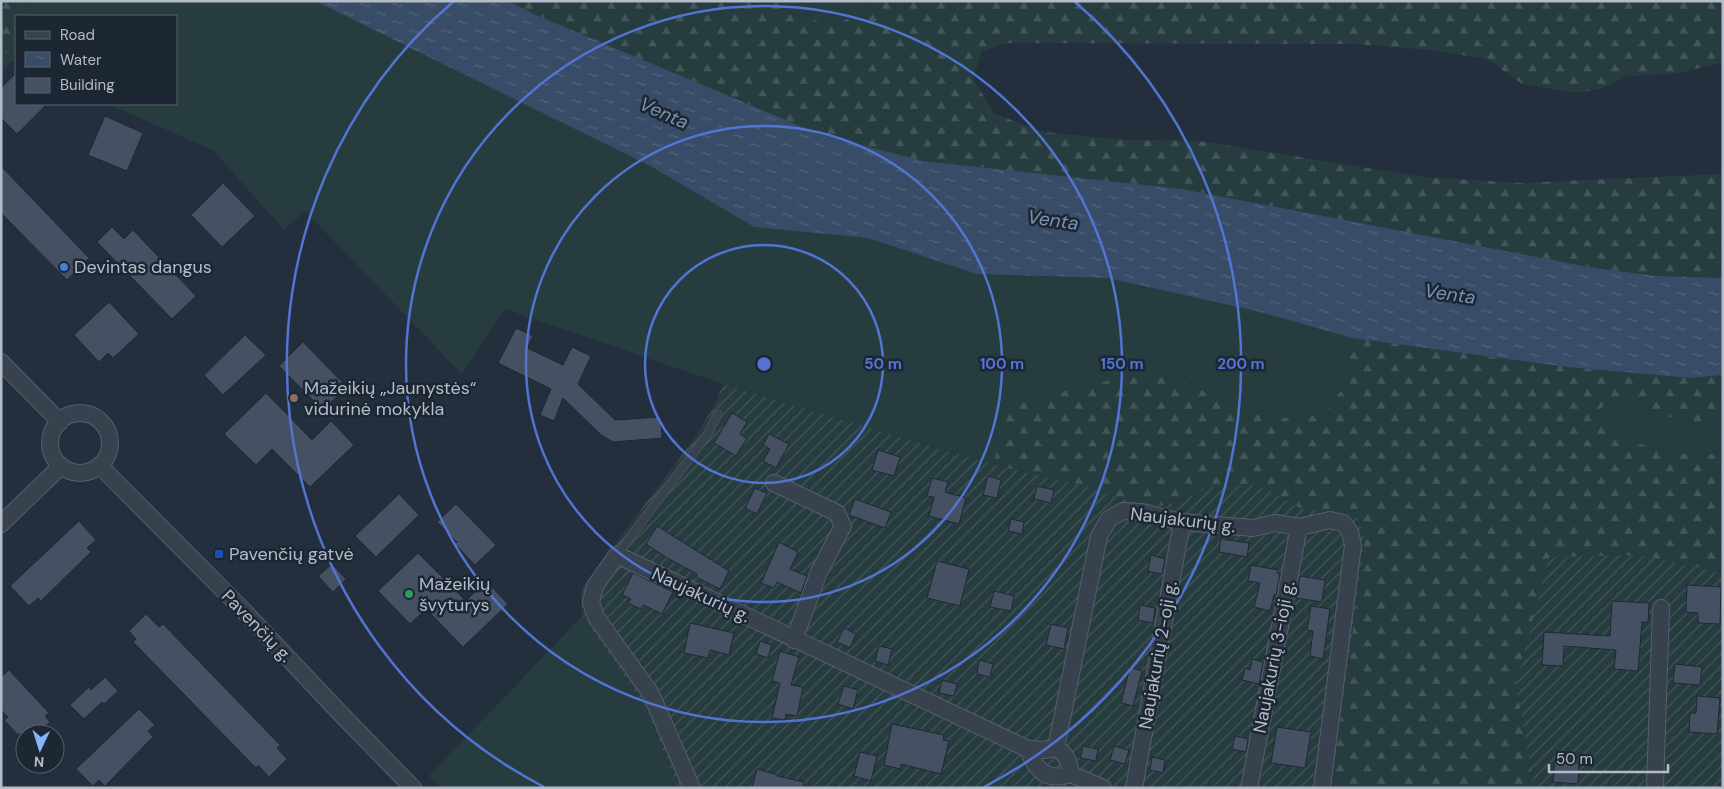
<svg xmlns="http://www.w3.org/2000/svg" width="1724" height="789" viewBox="0 0 1724 789" font-family="'DM Sans',sans-serif">
<style>
.grass{fill:#263c3f}
.forest{fill:url(#forest-firs)}
.garden{fill:url(#garden-furrows)}
.water{fill:url(#water-ripples)}
.building{fill:#455162;stroke:#1f2835}
.lines{fill:none;stroke-linecap:round;stroke-linejoin:round}
.lane-casing{stroke:#565f6c;stroke-width:9}
.street-casing{stroke:#565f6c;stroke-width:18}
.lane{stroke:#38414e;stroke-width:8}
.street{stroke:#38414e;stroke-width:16}
.ring{fill:none;stroke:#5274d3;stroke-width:2.5}
.shop-dot{fill:#3f7fe0;stroke:#1d2633;stroke-width:2}
.education-dot{fill:#8d6e63;stroke:#1d2633;stroke-width:2}
.transit-dot{fill:#1a4fb4;stroke:#1d2633;stroke-width:2}
.leisure-dot{fill:#2e9e5b;stroke:#1d2633;stroke-width:2}
.labels{text-anchor:middle;dominant-baseline:central;stroke-width:5;stroke-linejoin:round;paint-order:stroke}
.poi-label{font-size:18px;fill:#b4bcc9;stroke:#1d2633;text-anchor:start}
.street-label{font-size:18px;fill:#b4bcc9;stroke:#1d2633}
.water-label{font-size:19px;font-style:italic;fill:#7c92b1;stroke:#1d2633}
.centre{fill:#5274d3;stroke:#1d2633;stroke-width:2.5}
.ring-label{font-size:15px;text-anchor:middle;font-weight:bold;fill:#5274d3;stroke:#1d2633;stroke-width:5;stroke-linejoin:round;paint-order:stroke}
</style>
<defs>
<pattern id="forest-firs" width="22" height="20" patternUnits="userSpaceOnUse" patternTransform="scale(1.25)"><rect width="22" height="20" fill="#263c3f"/><path d="M5 1l3.5 6h-7zM16 11l3.5 6h-7z" fill="#435659"/></pattern>
<pattern id="garden-furrows" width="10" height="10" patternUnits="userSpaceOnUse" patternTransform="scale(1.25)"><rect width="10" height="10" fill="#263c3f"/><path d="M-1 1l2-2M0 10L10 0M9 11l2-2" fill="none" stroke="#435659"/></pattern>
<pattern id="water-ripples" width="26" height="14" patternUnits="userSpaceOnUse" patternTransform="scale(1.25)"><rect width="26" height="14" fill="#394c67"/><path d="M2 4q2-2 4 0t4 0M15 11q2-2 4 0t4 0" fill="none" stroke="#53647b"/></pattern>
</defs>
<rect width="100%" height="100%" fill="#242f3e"/>
<path class="grass" d="M29,1h286l337,166 102,60 114,11 109,36 131,4 152,34 92,26 -7,47 -17,24 -21,9h-35l-33,-8 -35,-19 -30,-13 -29,-2 -21,1 -123,44 -7,44 -271,-81 -218,-75 -43,65 -157,-163 -21,19 -70,-79 -106,-47h68v-88h-149l3,-7z
M776,1h97l-15,13 -25,11 -43,-12z
M16,43v20l-4,-2 -11,11v-16l12,-6z
M1634,402l31,14 36,7 22,-7v38c-26,1 -53,1 -77,-8 -15,-6 -30,-18 -44,-26l-2,-11 7,-6z
M582,616l64,92 32,80h-237l-12,-12z"/>
<path class="forest" d="M1,1h28l1,8 -3,7h-11v27l-3,7 -12,6z
M509,1h267l14,12 43,12 25,-11 15,-13h850l-1,62 -49,11 -45,2 -29,13 -22,4 -55,-9 -35,-25 -57,-9 -75,-6 -346,-1 -27,8 -9,28 22,35 49,18 79,8 77,1 223,36 98,6 202,-9v104l-65,-2 -64,-8 -412,-79 -259,-28 -104,-27 -283,-119z
M1352,338l215,29 124,11 32,-3v41l-22,7 -36,-7 -31,-14 -27,1 -7,6 2,11c14,8 29,20 44,26 24,9 51,9 77,8v119l-84,-18 -123,129 18,104h-203l31,-225 2,-31 -39,-20 -25,-4 -33,-19 -56,-2 -34,15 -24,6 -75,-24 -84,-19 7,-44 26,-21 97,-23 21,-1 29,2 30,13 35,19 33,8h35l21,-9 17,-24z"/>
<path class="garden" d="M723,384l271,81 84,19 75,24 24,-6 34,-15 42,-2 14,4 33,19 56,8 8,16 -2,31 -31,225h-653l-32,-80 -64,-92 -1,-17 2,-12 113,-151 18,-30z
M1639,555l84,18v215h-189l-18,-104 33,-127z"/>
<path class="water" d="M315,1h194l27,14 283,119 104,27 259,28 412,79 64,8 65,2v97l-32,3 -124,-11 -215,-29 -92,-26 -152,-34 -131,-4 -109,-36 -114,-11 -102,-60z"/>
<path class="building" d="M16,73v31h31l-30,30 -16,-16v-30z
M105,116l38,17 -16,38 -39,-16z
M1,166l88,92 -22,22 -66,-67z
M223,183l32,33 -33,31 -31,-32z
M112,227l12,12 9,-9 63,66 -24,23 -75,-77z
M109,302l30,32 -26,24 -5,-5 -9,9 -25,-27z
M516,328l17,8 -6,12 36,17 9,-18 19,9 -13,28 37,36 46,-3 1,21 -49,4 -13,-8 -37,-36 -9,23 -14,-6 11,-26 -53,-26z
M245,335l21,20 -43,40 -19,-20z
M303,342l44,45 -24,23 -44,-44z
M266,393l46,47 19,-19 23,24 -44,42 -38,-38 -16,16 -32,-31z
M732,413l15,9 -7,12 7,4 -11,18 -22,-13z
M769,434l20,10 -13,24 -13,-7 7,-12 -7,-4z
M878,450l22,7 -6,19 -22,-6z
M988,476l13,4 -4,18 -14,-3z
M932,478l16,4 -3,10 21,6 -7,26 -30,-8 5,-19 -7,-1z
M1037,486l17,4 -3,13 -17,-4z
M755,488l12,5 -10,21 -12,-6z
M399,494l20,21 -43,42 -21,-21z
M855,499l36,13 -6,16 -36,-13z
M456,504l40,41 -21,20 -20,-21 2,-2 -20,-20z
M1011,519l13,3 -2,12 -14,-3z
M79,521l17,19 -9,8 4,4 -50,49 -3,-3 -9,8 -19,-20z
M657,526l72,45 -9,18 -24,-12 1,-3 -28,-15 -23,-15z
M1221,539l28,4 -2,14 -28,-5z
M779,542l19,10 -8,17 17,7 -6,17 -24,-11 -3,6 -13,-5z
M418,553l48,48 20,-20 22,23 -45,43 -37,-38 -16,15 -32,-33z
M1151,555l14,4 -3,15 -14,-3z
M937,561l32,8 -9,37 -33,-8z
M332,564l14,15 -13,13 -15,-16z
M1251,565l27,5 -1,3 3,1 -4,21h-2l-4,16 -16,-4 6,-24 -12,-2z
M633,573l40,19 -11,22 -19,-9 -2,4 -13,-6 3,-4 -9,-4z
M1300,576l25,4 -3,22 -26,-4z
M1687,585l34,2 -1,37 -22,-1v-10l-12,-1z
M994,591l20,5 -3,15 -21,-4z
M1612,601l37,2 -1,19h-6l-4,49 -24,-2 2,-19 -52,-4 -1,20 -21,-1 2,-33 66,4z
M1140,605l15,3 -2,15 -15,-3z
M1311,606l19,3 -7,50 -13,-3 3,-25 -6,-1z
M146,614l13,13 4,-3 117,121 -3,3 10,11 -18,18 -11,-12 -2,3 -123,-126 3,-3 -7,-8z
M690,623l44,10 -5,22 -19,-5 -2,8 -24,-5z
M1051,624l17,4 -4,21 -18,-4z
M844,628l12,6 -6,14 -13,-6z
M760,641l12,4 -4,13 -12,-4z
M879,646l13,3 -4,16 -13,-4z
M780,651l19,6 -8,28 12,2 -6,29 -11,-2 -1,6 -13,-2 8,-35 -8,-2z
M1252,659l11,3 -4,22 -17,-4 3,-12 5,2z
M979,660l14,4 -3,13 -13,-3z
M1675,664l27,3 -2,18 -27,-2z
M1130,667l12,4 -9,35 -12,-3z
M9,670l40,43 -4,3 5,6 -13,12h-20l-13,-14 4,-3 -7,-7v-33z
M105,677l13,14 -14,13 -2,-2 -18,17 -14,-14 19,-18 2,3z
M942,680l15,4 -3,12 -15,-3z
M844,686l14,4 -5,19 -15,-5z
M1697,696l23,2 -3,36 -28,-2 1,-19h6z
M139,709l16,16 -7,6 5,6 -48,49 -6,-6 -6,6 -17,-17z
M892,724l52,11 -1,5 6,1 -8,33 -40,-10 -1,5 -16,-4z
M1277,727l34,5 -6,36 -34,-5z
M1235,736l13,3 -2,13 -14,-3z
M1083,746l15,3 -2,12 -16,-3z
M1114,746l15,4 -4,14 -15,-4z
M860,752l17,4 -6,25 -17,-5z
M1152,757l13,3 -2,13 -13,-3z
M1555,761l24,2 -1,21 -25,-2z
M757,769l21,6 -1,1 27,6 -1,6h-51z"/>
<g class="lines">
<defs>
<path id="lane" d="M617,555l90,-120 11,-21"/>
<path id="street" d="M1,362l59,60
M50 443a30 30 0 1 1 60 0a30 30 0 1 1-60 0Z
M100,466l141,142 97,103 75,77
M774,483l63,30 6,13 -24,46 -25,68
M1,524l60,-58
M1056,748c11,6 13,14 15,26
M1028,749c8,22 19,33 43,25l32,14
M692,788l-41,-94 -55,-77 -5,-15 4,-16 22,-31 411,194 16,1 12,-2 43,-212 10,-17 14,-8 19,1 40,10 71,6 22,-5 24,4 31,-7 13,3 7,9 3,13 -31,243
M1134,788l48,-266
M1249,788l50,-261
M1655,788l6,-180"/>
</defs>
<use href="#lane" class="lane-casing"/>
<use href="#street" class="street-casing"/>
<use href="#lane" class="lane"/>
<use href="#street" class="street"/>
</g>
<g class="ring">
<circle cx="764" cy="364" r="119"/>
<circle cx="764" cy="364" r="238"/>
<circle cx="764" cy="364" r="358"/>
<path d="M544 787A477 477 0 0 1 454 1M1074 1A477 477 0 0 1 984 787"/>
</g>
<circle class="shop-dot" cx="64" cy="267" r="5"/>
<circle class="education-dot" cx="294" cy="398" r="5"/>
<rect class="transit-dot" x="214" y="549" width="10" height="10" rx="2.5"/>
<circle class="leisure-dot" cx="409" cy="594" r="5"/>
<g class="labels">
<g class="poi-label">
<text x="74" y="267">Devintas dangus</text>
<text x="304" y="388">Mažeikių „Jaunystės“<tspan x="304" dy="21">vidurinė mokykla</tspan></text>
<text x="229" y="554">Pavenčių gatvė</text>
<text x="419" y="584">Mažeikių<tspan x="419" dy="21">švyturys</tspan></text>
</g>
<g class="street-label">
<text transform="translate(1183 520) rotate(7)">Naujakurių g.</text>
<text transform="translate(701 595) rotate(25)">Naujakurių g.</text>
<text transform="translate(257 626) rotate(46)">Pavenčių g.</text>
<text transform="translate(1158 655) rotate(-80)">Naujakurių 2-oji g.</text>
<text transform="translate(1274 657) rotate(-79)">Naujakurių 3-ioji g.</text>
</g>
<g class="water-label">
<text transform="translate(664 113) rotate(24)">Venta</text>
<text transform="translate(1053 220) rotate(8)">Venta</text>
<text transform="translate(1450 294) rotate(8)">Venta</text>
</g>
</g>
<circle cx="764" cy="364" r="8" class="centre"/>
<g class="ring-label">
<text x="883" y="369">50 m</text>
<text x="1002" y="369">100 m</text>
<text x="1122" y="369">150 m</text>
<text x="1241" y="369">200 m</text>
</g>
<rect width="1724" height="789" fill="none" stroke="#b4bcc9" stroke-width="5"/>
<rect x="15" y="15" width="162" height="90" fill="#1d2633" stroke="#59626f"/>
<rect x="25" y="31" width="25" height="8" fill="#38414e" stroke="#59626f"/>
<text x="60" y="40" font-size="15" fill="#b4bcc9">Road</text>
<rect x="25" y="52" width="25" height="15" fill="url(#water-ripples)" stroke="#59626f"/>
<text x="60" y="65" font-size="15" fill="#b4bcc9">Water</text>
<rect x="25" y="78" width="25" height="15" fill="#455162" stroke="#59626f"/>
<text x="60" y="90" font-size="15" fill="#b4bcc9">Building</text>
<g transform="translate(40 749) rotate(184)"><circle r="24" fill="#1d2633" stroke="#59626f"/>
<path d="M0-4L9 19L0 12L-9 19Z" fill="#8ab4f8"/>
<text y="-8" font-size="14" font-weight="bold" text-anchor="middle" fill="#b4bcc9">N</text>
</g>
<path d="M1549 764v8h119v-8" fill="none" stroke="#b4bcc9" stroke-width="2.5"/>
<text x="1556" y="764" font-size="15" fill="#b4bcc9" stroke="#1d2633" stroke-width="4" paint-order="stroke">50 m</text>
</svg>
